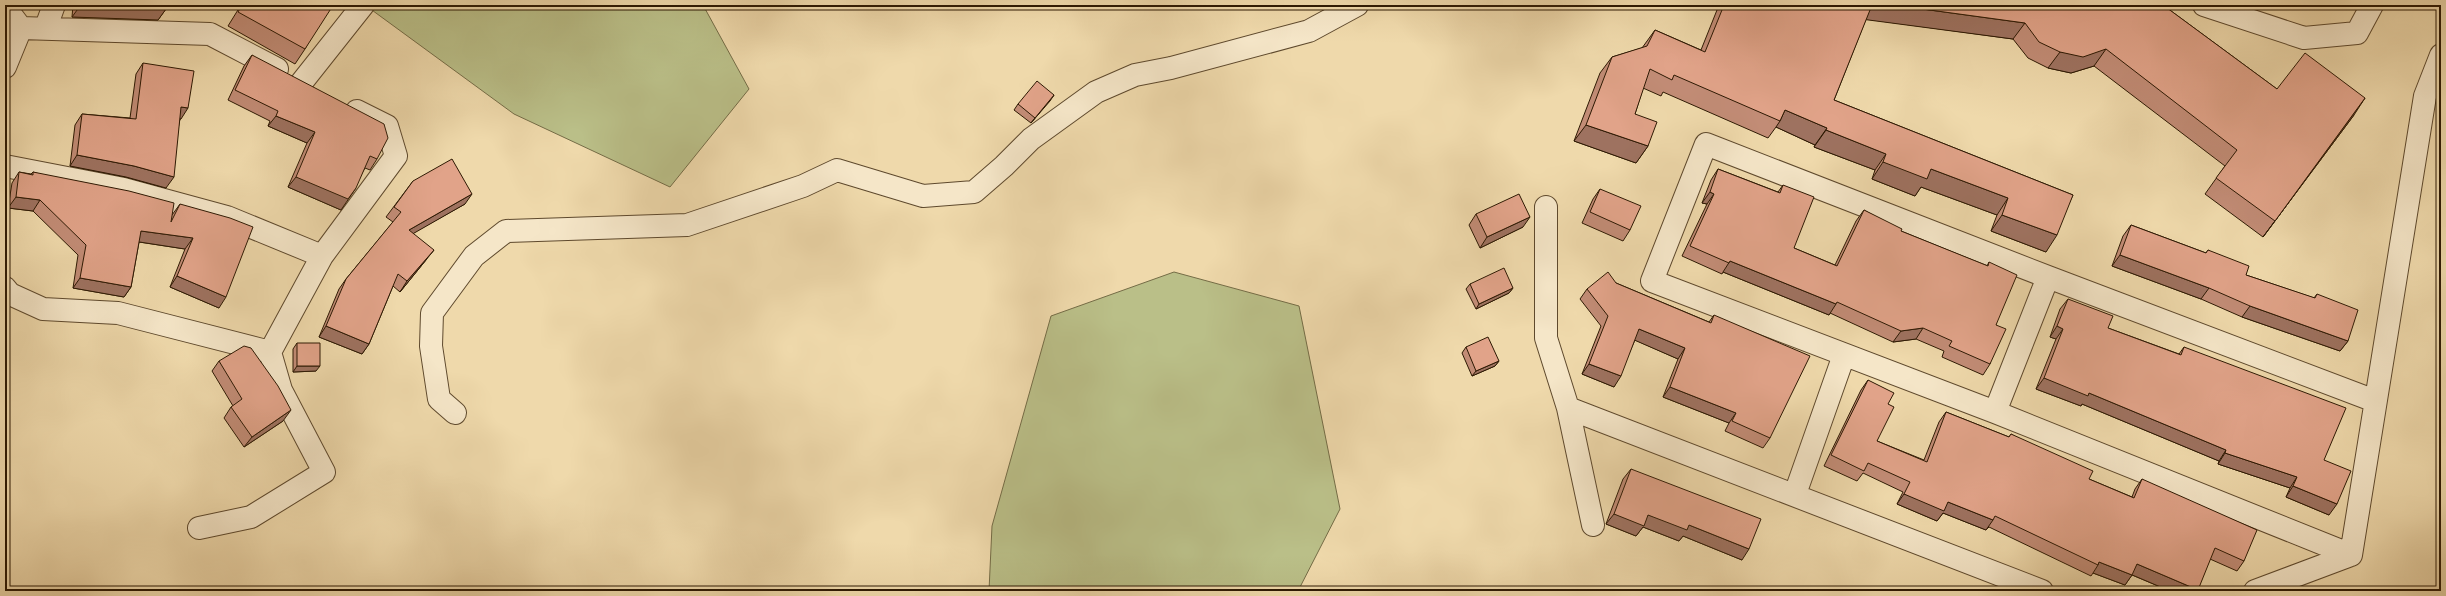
<svg xmlns="http://www.w3.org/2000/svg" width="2446" height="596" viewBox="0 0 2446 596" font-family="Alegreya,serif">
<style>
.green{fill:#babf88;stroke:#746c46}
.lines{fill:none;stroke-linecap:round;stroke-linejoin:round}
.street-casing{stroke:#5e492d;stroke-width:24}
.street{stroke:#f5e6c8;stroke-width:22}
.wall{fill:#c28c76;stroke:#2d1903}
.shaded-wall{fill:#9e7260;stroke:#2d1903}
.building{fill:#e1a389;stroke:#2d1903}
</style>
<rect width="100%" height="100%" fill="#efd9ab"/>
<filter id="stains"><feTurbulence type="fractalNoise" baseFrequency=".005" numOctaves="4"/><feColorMatrix values="0 0 0 0 .2 0 0 0 0 .09 0 0 0 0 .02 0 0 0 .5 -.17"/></filter>
<radialGradient id="worn" r=".72"><stop offset=".6" stop-color="#630" stop-opacity="0"/><stop offset="1" stop-color="#630" stop-opacity=".3"/></radialGradient>
<path class="green" d="M365,5h338l46,84 -79,98 -156,-73z
M1174,272l125,34 41,203 -42,82h-309l3,-65 59,-210z"/>
<g class="lines">
<defs>
<path id="street" d="M2204,5l100,33 53,-5 15,-28
M5,7l16,21
M46,27l8,-22
M21,28l189,6 67,35
M5,67l16,-39
M302,82l61,-77
M5,166l119,23 103,28 95,39
M1546,207v131l22,70 474,183
M5,288l5,6 33,15 75,4 152,39 52,-96 74,-100 -9,-30 -30,-15
M1568,408l25,117
M1995,412l53,-135
M455,413l-16,-14 -8,-53 1,-33 42,-57 32,-25 181,-6 116,-39 34,-16 86,26 51,-4 30,-26 27,-27 65,-47 39,-17 36,-7 138,-37 48,-26
M1795,494l49,-139
M199,528l52,-11 73,-45 -43,-82 -11,-38
M2351,555l-356,-143 -343,-131 54,-137 342,133 327,124
M2351,555l74,-459 16,-41
M2255,591l96,-36"/>
</defs>
<use href="#street" class="street-casing"/>
<use href="#street" class="street"/>
</g>
<path class="wall" d="M73,5h93v4l-8,11 -86,-3z
M241,5h88l-24,44 -10,15 -67,-38z
M1719,5h444l114,84 77,26 -91,122 -58,-43 20,-28 -131,-100 -23,7 -23,-5 -20,-10 -15,-19 -147,-20 -32,81 239,95 -27,57 -55,-21 6,-16 -76,-28 -6,9 -43,-17 3,-9 -61,-23 1,-2 -39,-18 -8,11 -105,-46 -2,4 -18,-8 -8,26 13,32 -12,17 -62,-22 26,-68 12,-16 30,-9 13,-18 46,20z
M252,55l125,104 -7,11 -5,-2 -24,42 -53,-23 19,-44 -39,-17 2,-5 -42,-21 16,-34z
M143,63l38,56h-1l-14,69 -40,-11 -56,-11 5,-41 7,-11 48,4 6,-44z
M1054,95l-23,28 -17,-13 4,-6z
M1718,169l60,23 5,-7 11,63 41,17 21,-44 8,-11 37,21 86,35 2,-4 7,63 -6,39 -7,11 -41,-18 2,-6 -28,-12 -23,3 -63,-29 -1,2 -106,-43 -1,2 -40,-18 25,-52 -5,-1 9,-23z
M19,172l12,2 2,-2 139,43 8,-11 39,104 -49,-21 15,-38 -46,-7 -8,45 -7,10 -51,-9 5,-33 -45,-44 -25,-3 4,-25z
M413,181l52,23 -52,29 13,27 -26,32 -7,-6 -24,58 -7,10 -43,-17 20,-48 7,-10 47,-57 -7,-5z
M1600,189l30,41 -7,11 -41,-18 11,-24z
M1476,214l47,13 -43,21 -11,-23z
M2131,225l75,28 2,-3 38,25 68,23 3,-4 31,47 -8,10 -98,-34 -41,-18 -89,-33 11,-30z
M1616,283l93,39 5,-7 56,123 -7,10 -38,-17 4,-8 -66,-26 15,-38 -43,-19 -21,47 -32,-13 19,-48 -21,-27 7,-10z
M1470,284l43,4 -4,5 -33,16 -10,-20z
M2068,299l40,29 71,26 5,-7 140,113 5,55 -43,-18 4,-9 -72,-24 1,-3 -137,-57 -1,2 -45,-17 20,-50 -6,-2 10,-28z
M297,343l19,28 -23,1v-23z
M1466,347l33,14 -4,5 -23,10 -10,-23z
M219,361l64,60 -39,26 -20,-29 7,-11 2,-1 -21,-35z
M1868,380l20,24 -11,37 47,19 15,-38 7,-10 63,25 2,-3 78,45 43,18 3,-8 7,-10 102,82 -7,10 -27,-12 -13,32h-27l-38,-16 -7,10 -32,-12 -2,3 -102,-49 -3,3 -43,-17 -6,8 -40,-17 6,-12 -40,-19 -6,8 -33,-15 37,-76z
M1631,469l111,91 -59,-24 -4,5 -36,-14 -7,9 -30,-12 17,-45z"/>
<path class="shaded-wall" d="M1871,5h22l132,18 -12,16 -152,-20z
M80,6l86,3 -8,11 -86,-3z
M2106,49l-12,17 -23,7 -23,-5 12,-16z
M1054,95l-4,6 -19,22 4,-5z
M2365,98l-11,17 -91,122 12,-16z
M181,107l7,1 -7,11 -8,-1z
M1785,110l42,18 -12,17 -39,-18 4,-6z
M276,116l39,16 -8,11 -39,-17z
M1586,125l62,21 -12,17 -62,-22z
M1826,130l60,24 -11,16 -61,-23z
M77,155l57,11 40,11 -8,11 -40,-11 -56,-11z
M1883,162l48,7 77,29 -11,17 -76,-28 -6,9 -43,-17z
M296,177l60,11 -15,22 -53,-23z
M1710,192l4,2 -7,10 -5,-1z
M472,194l-7,10 -63,36 7,-10z
M16,197l24,3 -7,11 -25,-3z
M2002,215l55,20 -11,17 -55,-21z
M1530,217l-7,10 -43,21 7,-11z
M141,231l52,7 -8,11 -52,-8z
M434,250l-8,10 -26,32 7,-11z
M2120,255l89,33 -8,11 -89,-33z
M1730,261l106,43 -7,11 -106,-43z
M177,276l49,21 -7,11 -49,-21z
M80,278l51,9 -7,10 -51,-9z
M1513,288l-4,5 -33,16 3,-5z
M2250,306l98,35 -8,10 -98,-34z
M326,326l43,18 -7,10 -43,-17z
M2057,326l6,3 -7,10 -6,-2z
M1923,328l-7,11 -23,3 8,-11z
M1639,329l46,19 -7,11 -46,-20z
M1499,361l-4,5 -23,10 4,-5z
M1589,364l32,12 -7,11 -32,-13z
M297,366h23l-4,5 -23,1z
M2044,378l45,15 137,57 -7,11 -137,-57 -1,2 -45,-17z
M1670,387l66,26 -7,10 -66,-26z
M291,410l-8,11 -39,26 8,-10z
M2225,453l72,24 -7,11 -72,-24z
M2293,486l44,18 -8,11 -43,-18z
M1904,494l44,8 45,18 -7,10 -43,-17 -6,8 -40,-17z
M1614,514l34,1 41,10 60,24 -7,11 -59,-24 -4,5 -36,-14 -7,9 -30,-12z
M2099,562l33,13 -7,10 -32,-12 5,-8z
M2137,564l61,26 -1,1h-27l-40,-17z"/>
<path class="building" d="M80,5h86v4l-86,-3z
M242,5h87l3,2 -27,42 -67,-37z
M1724,5h148l-38,95 239,95 -16,40 -55,-20 6,-17 -77,-29 -4,10 -44,-17 3,-8 -60,-24 1,-2 -42,-18 -5,11 -106,-46 -2,5 -22,-11 -15,45 22,8 -9,24 -62,-21 26,-68 35,-11 8,-16 50,22z
M1893,5h270l114,84 28,-36 60,45 -90,123 -59,-43 21,-28 -131,-101 -23,8 -23,-5 -21,-10 -14,-19z
M252,55l132,69 4,14 -11,21 -7,-3 -14,32 -8,11 -52,-22 19,-45 -39,-16 2,-5 -43,-21z
M143,63l51,8 -6,37 -7,-1 -7,70 -40,-11 -57,-11 5,-41 54,5z
M1037,81l17,14 -19,23 -17,-14z
M452,159l20,35 -63,36 25,20 -27,31 -9,-7 -29,70 -43,-18 20,-47 55,-67 -7,-5 19,-26z
M1718,169l62,24 3,-8 31,12 -20,51 43,18 27,-56 38,19 -1,2 87,35 1,-4 28,13 -21,50 10,4 -16,35 -41,-18 3,-5 -29,-13 -22,3 -64,-29 -1,2 -106,-43 -1,2 -39,-17 24,-52 -4,-2z
M19,172l14,3v-3l96,19 45,12 -3,19 9,-18 50,14 23,9 -27,70 -49,-21 16,-38 -52,-7 -10,56 -51,-9 6,-33 -46,-45 -24,-3z
M1600,189l41,17 -11,24 -40,-18z
M1519,194l11,23 -43,20 -11,-23z
M2131,225l75,28 2,-3 41,16 -3,9 69,23 2,-4 41,16 -10,31 -98,-35 -41,-18 -89,-33z
M1504,268l9,20 -34,16 -9,-20z
M1608,272l8,11 95,40 3,-8 96,41 -40,82 -38,-17 4,-8 -66,-26 15,-39 -46,-19 -18,47 -32,-12 19,-48 -21,-27z
M2068,299l45,17 -5,12 73,27 3,-8 162,61 -22,52 27,11 -14,33 -44,-18 4,-9 -72,-24 1,-3 -137,-57 -1,3 -44,-18 19,-49 -6,-3z
M1488,337l11,24 -23,10 -10,-24z
M297,343h23v23h-23z
M244,346l7,2 27,38 13,24 -39,27 -21,-30 11,-8 -23,-38z
M1868,380l26,13 -6,11 6,3 -17,34 50,21 19,-50 63,25 2,-3 82,37 -4,8 45,19 8,-19 115,51 -13,31 -29,-13 -17,42 -61,-26 -5,11 -33,-13 -1,3 -103,-49 -2,4 -45,-18 -4,9 -40,-17 6,-12 -42,-19 -4,8 -33,-16z
M1631,469l130,50 -12,30 -60,-24 -2,5 -39,-15 -4,11 -30,-12z"/>
<rect width="2446" height="596" fill="none" stroke="#efd9ab" stroke-width="20"/>
<rect x="6" y="6" width="2434" height="584" fill="none" stroke="#2d1903" stroke-width="2"/>
<rect x="10" y="10" width="2426" height="576" fill="none" stroke="#2d1903"/>
<rect width="100%" height="100%" filter="url(#stains)"/>
<rect width="100%" height="100%" fill="url(#worn)"/>
</svg>
